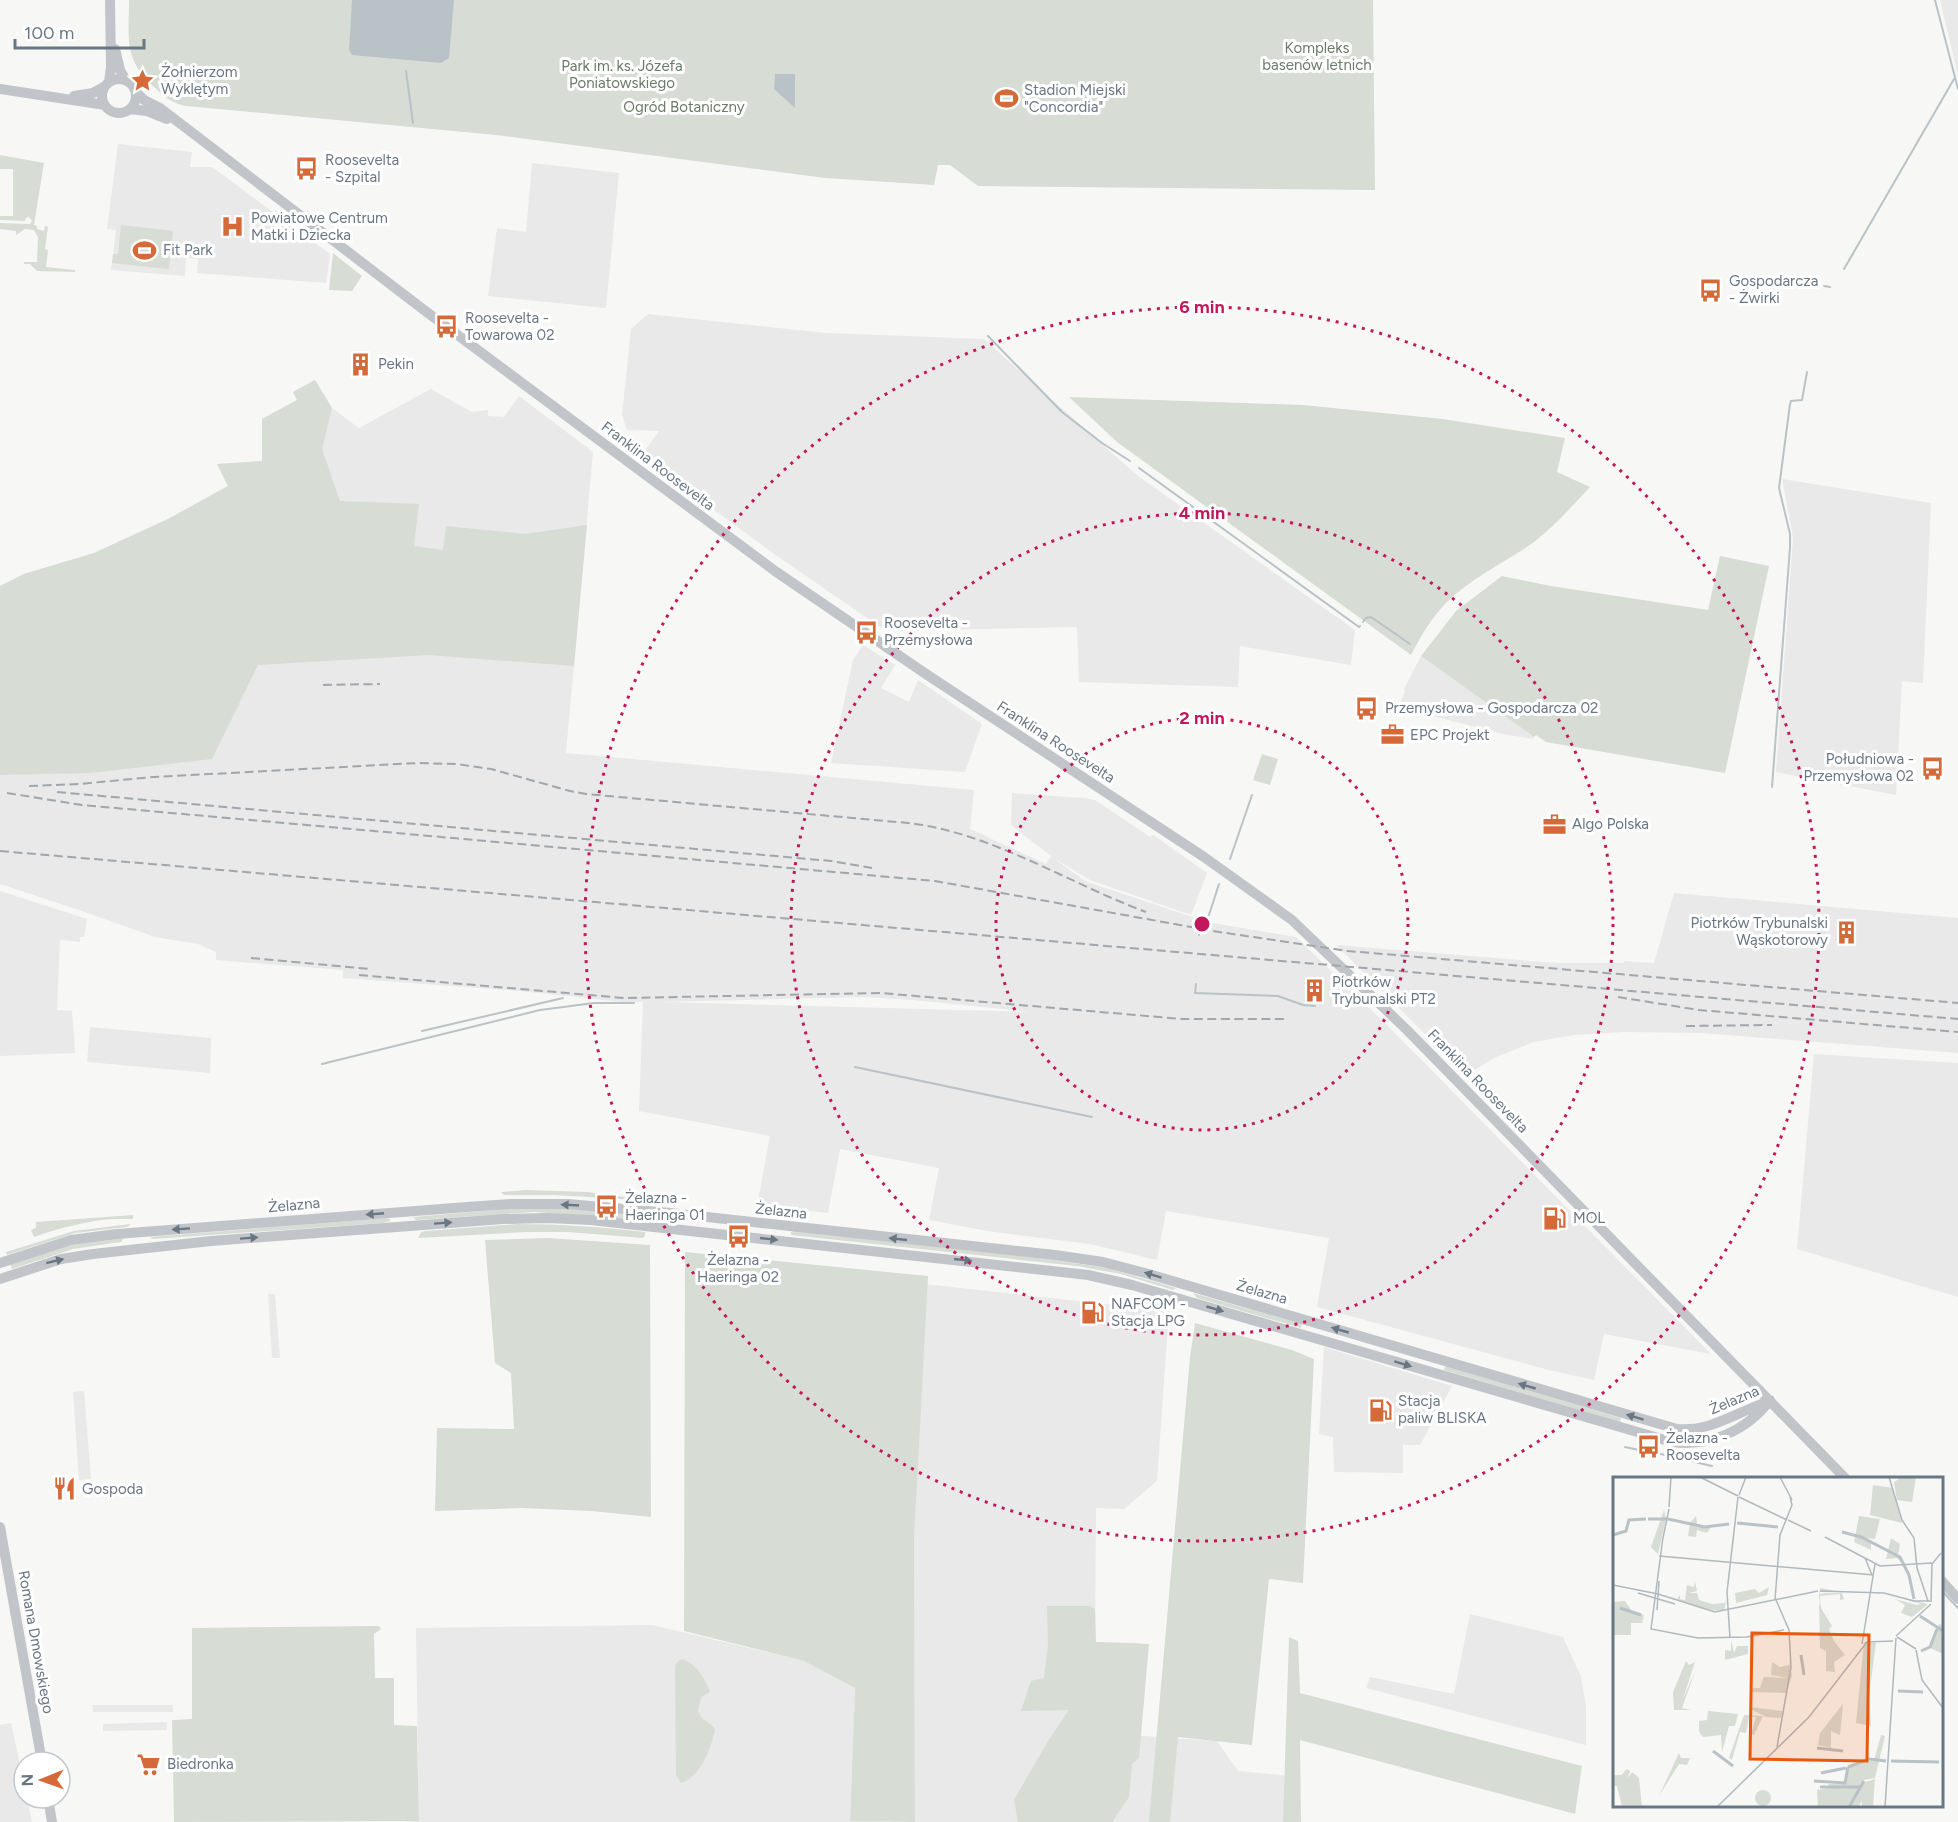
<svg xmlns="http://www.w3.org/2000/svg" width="1958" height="1822" viewBox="0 0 1958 1822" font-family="Figtree,sans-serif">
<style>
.built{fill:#e8e9e8;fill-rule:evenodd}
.green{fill:#d7dcd5}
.water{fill:#b9c2c7}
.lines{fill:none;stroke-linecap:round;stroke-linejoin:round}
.stream{stroke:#b9c2c7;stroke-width:2}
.minor{stroke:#c1c4c8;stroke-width:10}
.rail{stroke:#a1a6ac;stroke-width:2;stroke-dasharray:9 4.5;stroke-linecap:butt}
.oneway{fill:#697684}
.ring{fill:none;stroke:#c2185b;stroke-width:3;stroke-dasharray:3 6}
.labels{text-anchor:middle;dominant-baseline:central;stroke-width:6;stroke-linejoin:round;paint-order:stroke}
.park-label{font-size:15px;fill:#6a7b68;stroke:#fff}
.poi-label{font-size:15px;fill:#697684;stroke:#fff;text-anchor:start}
.street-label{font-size:15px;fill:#697684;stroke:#fff}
.inset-river{fill:none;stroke:#b9c2c7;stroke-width:3}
.inset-road{fill:none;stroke:#b1b8be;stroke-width:1.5}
.view{fill:#e8590c;fill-opacity:0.15;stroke:#e8590c;stroke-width:3}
.inset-edge{fill:none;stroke:#697684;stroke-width:3}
.centre{fill:#c2185b;stroke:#fff;stroke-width:3}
.ring-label{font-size:18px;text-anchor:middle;font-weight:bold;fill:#c2185b;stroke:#fff;stroke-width:6;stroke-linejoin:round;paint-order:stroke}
</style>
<rect width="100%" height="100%" fill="#f7f8f5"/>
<path class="built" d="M1940,0h18v76z
M118,144l74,8 -2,15h22l118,87 -4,29 -129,-10 1,-14 -12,-1 -1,18 -74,-6 5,-40 -9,-1z
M532,163l87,10 -13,135 -118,-12 9,-68 29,4z
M648,314l178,19 158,6 154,137 217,154 -4,35 -111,-19 -2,41 -159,-5 -2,-55 -191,4 -109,-75 -136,-100 18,-25 -32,-1 -5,-15 9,-86z
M315,380l17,28 27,20 72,-39 41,23 16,-2v6l16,1 15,-21 74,56 -27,301 408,37 -4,39 76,35 5,-8 -40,-31 1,-32 72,5 11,2 55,37 3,-2 54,38 -16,42 -101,-35 -38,-23 33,24 122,41 89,15 89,86 326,331 -107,-20 -10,46 -45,-10 -232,-63 12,-69 -163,-27 -9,49 -67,-16 -103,-13 -58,-11 10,-52 -99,-19 -12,64 -71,-7 13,-70 -131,-25 4,-109h-21l-102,-11 -177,-13v-8l-127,-10v-8l-18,-8 -43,-7 -79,-28 -76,-25v-298l24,-12 70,-21 74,-34 60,-33 -11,-22 45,-3v-42l35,-19 -4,-8zM865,997l48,3 119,12 -372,-10z
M1782,479l149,24 -8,180 -21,-2 -6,114 -120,-23 17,-234z
M863,645l32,20 -14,23 28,14 9,-22 64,44 -17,48 -134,-9 22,-103z
M1421,656l113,81 -1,2 -30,-5 -101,-26 -2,-5 5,-11 -1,-3z
M0,891l87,28 -3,18h-4v5l-20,-2 -3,70 15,1 3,42 -75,3z
M1674,893l284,25v135l-257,-20 -78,-1 -49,3 -40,7 -38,15 -30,18 -130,-130 220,18h68v-2l30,2z
M90,1027l121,11 -1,35 -123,-11z
M1814,1054l144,9v234l-161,-48z
M924,1284l245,27 -12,170 -33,28 -28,-1 -1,134 46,1 -11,92 87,6 21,30 52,5 -6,46h-369l-1,-287z
M268,1294h7l5,64h-8z
M1324,1347l128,39 -32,59h-17v28l-69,-1 -1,-35 -14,-3z
M84,1391l7,88 -12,1 -6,-88z
M1470,1614l93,23 18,40 5,28v40l-220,-57 4,-11 84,17z
M652,1625l152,36 51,27 -5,132 39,2h-486l16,-1 -3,-193z
M92,1705h81v7h-80z
M167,1722v8l-64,1v-7z
M11,1723l13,61v14h3l5,24h-32v-97z"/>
<path class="green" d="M129,0h1244l2,190 -397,-4 -28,-21h-12l-4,20 -109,-7 -329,-43 -310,-29c-12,-2 -23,-10 -32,-19 -31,-29 -25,-48 -25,-87z
M0,155l44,8 -10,62 3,1v3l7,2 1,-5 3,1 -3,22 3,1 -2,17 29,3v2l-38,-1 -7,-7h-6v-2h13l1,-25 -4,-7 -9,-1 -9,6v-4l-16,-2v-6l30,1 2,-3 -3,-4 -3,1 -1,3 -25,-1v-4h13v-47h-13z
M121,225l52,6 -4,38 -57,-6 1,-9h5z
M333,253l29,23 -10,15 -23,-1z
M315,380l17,28 -10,41 18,52 79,3 -5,42 29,4 3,-24 79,8 62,-9 -13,141 -145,-11 -171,10 -46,94 -122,14 -90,2v-189l24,-12 70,-21 74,-34 60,-33 -11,-22 45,-3v-42l35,-19 -4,-8z
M1069,397l234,8 140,14 122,19 -8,34 33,15c-18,19 -35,39 -56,55 -28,20 -62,35 -87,60 -15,15 -26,34 -36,53l-294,-213z
M1720,556l49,10 -44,207 -179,-31 -10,-7 -2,2 -113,-81 35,-45 46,-35 49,10 157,24z
M1262,754l16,5 -8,26 -17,-5z
M526,1190l61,2 67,9 -99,-6h-51l-3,-3z
M505,1209h68l74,7v4l-113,-8 -118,8 -3,-3z
M133,1215v4c-6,0 -14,0 -18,0 -25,1 -59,10 -81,18l-3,-7 5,-2v-6z
M387,1218l3,1v2l-7,2 -230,16 -3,-2z
M131,1224l-4,3 -52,6 -68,22 -1,-3 68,-21z
M517,1224c43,0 86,3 128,8v4l-2,2 -75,-6h-42l-108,6 3,-6 5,-1z
M795,1231l244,27 68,10 69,20 -3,2 -52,-16 -44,-8 -286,-31v-3z
M124,1238l-3,4 -48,7 -61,20 -2,-5 62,-19z
M548,1238l102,7 1,272 -60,-6 -70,-3 -86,3 2,-83 77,1 -3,-56 -16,-10 -10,-123z
M685,1252l243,24 -14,263 1,283 -65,-1 5,-133 -51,-27 -120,-30z
M1193,1293l109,31 -1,4 -104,-30z
M1195,1323l97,27 22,9 -11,224 -34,-4 -17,166 -74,-8 -8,85h-21l41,-465z
M1446,1366l175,52 -1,4 -176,-52z
M1047,1606h43l5,3 1,33 53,2 -10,114 -7,6 -3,33 -17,25h-94l-4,-22 34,-59 21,-31 -48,1 10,-30 13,-3 4,-34z
M379,1626l2,3 -7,5 1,44h19v47l23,1 2,95 -245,1 -2,-102 20,-1v-91z
M1289,1637l9,4 2,52 282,73 -7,48 -275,-74 1,82h-18z
M682,1659c14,5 23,19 28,33l-9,5 -3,13c3,13 14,11 17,20 -4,18 -14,47 -34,53l-5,-8 -1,-109 2,-4z"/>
<path class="water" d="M352,0h102l-5,58 -8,5 -89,-8 -3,-5z
M775,74h20v34l-21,-19z"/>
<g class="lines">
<path class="stream" d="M1935,0l23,89
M406,71l7,52
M1844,269l110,-190
M1824,286l6,1
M988,336l74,76 40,31 28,18
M1139,468l220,159 1,-1
M1363,622l3,-4 5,-1 39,27
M1772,787l18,-240v-13l-11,-46 11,-84 1,-3 11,-1 5,-28
M1230,859l22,-64
M1207,921l12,-37
M1199,935v-2
M1196,984l-1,9 83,3 25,9 12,1
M422,1031l141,-33
M322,1064l218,-54 54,-7h40
M855,1067l237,50
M1625,1447l28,6
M1661,1454l51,12
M1942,1591l16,17"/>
<path class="minor" d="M115,49l5,21 5,9
M102 96a17 17 0 1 1 34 0a17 17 0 1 1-34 0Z
M109,82l2,-15 -1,-67
M0,89l105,16
M136,92l8,8 16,8 264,202 351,261 151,103 278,183 88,63 115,110 438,448
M74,96l19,-3 11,-6
M130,109l17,2 20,8
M0,1263l71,-23 46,-6 350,-27 44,-3h57l102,9 385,42 48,7 42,11 532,156c35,3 61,-18 93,-28
M0,1279l61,-20 32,-5 118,-13 292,-22 45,-1 43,2 497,55 44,10 540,157c37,5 75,-11 98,-42
M0,1527l42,235
M1942,1581l16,18
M48,1798l4,24"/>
<path class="rail" d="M323,685l57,-1
M29,786l50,-2 75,-7 264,-14 38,1 35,5 79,22 16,3 322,29c82,9 160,60 238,89
M57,792l774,69 41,7
M7,793l75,12 853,76 284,51 129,19 610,52
M0,851l1958,168
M251,958l119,11
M359,975l265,23 257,-5 301,26h102
M1618,997l81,13 259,22
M1686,1026l86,-1"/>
</g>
<defs><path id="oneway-solid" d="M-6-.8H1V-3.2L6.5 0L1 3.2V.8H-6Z" transform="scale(1.5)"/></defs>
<g class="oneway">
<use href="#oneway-solid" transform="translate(570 1205) rotate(-177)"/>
<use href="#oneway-solid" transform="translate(375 1214) rotate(175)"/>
<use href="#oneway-solid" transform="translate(443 1223) rotate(-4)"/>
<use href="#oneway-solid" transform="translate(181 1229) rotate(176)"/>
<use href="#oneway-solid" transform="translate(249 1238) rotate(-4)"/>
<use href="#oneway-solid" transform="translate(769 1239) rotate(6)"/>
<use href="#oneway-solid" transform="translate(898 1239) rotate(-174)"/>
<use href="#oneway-solid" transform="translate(963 1260) rotate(6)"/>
<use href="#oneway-solid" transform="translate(55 1261) rotate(-14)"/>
<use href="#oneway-solid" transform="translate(1153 1275) rotate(-163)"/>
<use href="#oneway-solid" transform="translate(1215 1309) rotate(16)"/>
<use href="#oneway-solid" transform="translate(1340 1330) rotate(-164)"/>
<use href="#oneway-solid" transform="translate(1403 1364) rotate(17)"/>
<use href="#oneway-solid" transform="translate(1527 1386) rotate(-164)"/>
<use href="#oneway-solid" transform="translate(1635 1417) rotate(-163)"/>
</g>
<g class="ring">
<circle cx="1202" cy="924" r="206"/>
<circle cx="1202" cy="924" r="411"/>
<circle cx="1202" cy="924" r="617"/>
</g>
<defs>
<symbol id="sight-bare" viewBox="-9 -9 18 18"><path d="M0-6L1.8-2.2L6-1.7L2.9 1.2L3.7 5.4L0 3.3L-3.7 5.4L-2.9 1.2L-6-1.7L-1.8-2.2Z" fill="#d56938" stroke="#fff" stroke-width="2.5" paint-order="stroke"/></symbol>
<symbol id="stadium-bare" viewBox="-9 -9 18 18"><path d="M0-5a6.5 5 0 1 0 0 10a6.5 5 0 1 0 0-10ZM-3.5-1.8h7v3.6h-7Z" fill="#d56938" stroke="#fff" stroke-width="2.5" paint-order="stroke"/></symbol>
<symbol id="bus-bare" viewBox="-9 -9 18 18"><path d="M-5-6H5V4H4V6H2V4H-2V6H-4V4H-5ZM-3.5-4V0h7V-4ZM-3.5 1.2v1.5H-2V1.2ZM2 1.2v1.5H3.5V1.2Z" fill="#d56938" stroke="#fff" stroke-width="2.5" paint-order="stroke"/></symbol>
<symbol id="hospital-bare" viewBox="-9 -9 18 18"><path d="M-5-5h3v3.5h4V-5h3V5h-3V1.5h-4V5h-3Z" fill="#d56938" stroke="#fff" stroke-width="2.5" paint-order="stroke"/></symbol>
<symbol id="building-bare" viewBox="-9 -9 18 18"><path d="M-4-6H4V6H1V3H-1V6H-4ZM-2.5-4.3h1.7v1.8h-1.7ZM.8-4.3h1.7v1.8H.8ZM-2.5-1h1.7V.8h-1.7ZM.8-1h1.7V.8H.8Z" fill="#d56938" stroke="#fff" stroke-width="2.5" paint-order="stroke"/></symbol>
<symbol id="office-bare" viewBox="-9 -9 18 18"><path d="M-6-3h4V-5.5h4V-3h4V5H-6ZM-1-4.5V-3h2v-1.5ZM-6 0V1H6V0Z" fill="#d56938" stroke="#fff" stroke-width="2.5" paint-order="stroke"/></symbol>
<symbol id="fuel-bare" viewBox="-9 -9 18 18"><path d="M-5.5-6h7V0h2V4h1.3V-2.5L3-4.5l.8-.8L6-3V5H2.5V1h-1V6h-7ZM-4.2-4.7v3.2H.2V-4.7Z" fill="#d56938" stroke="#fff" stroke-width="2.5" paint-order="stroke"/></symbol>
<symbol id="restaurant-bare" viewBox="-9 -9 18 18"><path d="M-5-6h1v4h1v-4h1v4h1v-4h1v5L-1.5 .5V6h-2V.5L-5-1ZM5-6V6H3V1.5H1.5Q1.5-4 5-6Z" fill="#d56938" stroke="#fff" stroke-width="2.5" paint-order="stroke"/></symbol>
<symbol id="supermarket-bare" viewBox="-9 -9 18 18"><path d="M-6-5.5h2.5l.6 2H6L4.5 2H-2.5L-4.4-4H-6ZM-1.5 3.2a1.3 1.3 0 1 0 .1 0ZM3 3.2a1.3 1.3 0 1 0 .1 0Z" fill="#d56938" stroke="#fff" stroke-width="2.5" paint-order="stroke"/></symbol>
</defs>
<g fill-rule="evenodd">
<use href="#sight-bare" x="126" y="64" width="33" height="33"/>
<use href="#stadium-bare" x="990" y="82" width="33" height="33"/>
<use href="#bus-bare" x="290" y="152" width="33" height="33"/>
<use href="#hospital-bare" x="216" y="210" width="33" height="33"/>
<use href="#stadium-bare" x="128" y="234" width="33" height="33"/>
<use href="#bus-bare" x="1694" y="274" width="33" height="33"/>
<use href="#bus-bare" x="430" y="310" width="33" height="33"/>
<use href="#building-bare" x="344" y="348" width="33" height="33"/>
<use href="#bus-bare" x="850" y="616" width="33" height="33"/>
<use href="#bus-bare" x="1350" y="692" width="33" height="33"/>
<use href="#office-bare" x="1376" y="718" width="33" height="33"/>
<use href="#bus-bare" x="1916" y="752" width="33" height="33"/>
<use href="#office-bare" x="1538" y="808" width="33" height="33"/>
<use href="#building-bare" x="1830" y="916" width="33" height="33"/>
<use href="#building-bare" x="1298" y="974" width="33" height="33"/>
<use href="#bus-bare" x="590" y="1190" width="33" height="33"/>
<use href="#fuel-bare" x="1538" y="1202" width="33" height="33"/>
<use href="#bus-bare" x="722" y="1220" width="33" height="33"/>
<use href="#fuel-bare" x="1076" y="1296" width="33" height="33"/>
<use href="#fuel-bare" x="1364" y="1394" width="33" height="33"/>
<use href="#bus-bare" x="1632" y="1430" width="33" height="33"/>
<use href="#restaurant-bare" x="48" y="1472" width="33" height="33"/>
<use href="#supermarket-bare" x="132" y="1748" width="33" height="33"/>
</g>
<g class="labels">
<g class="park-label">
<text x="1317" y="48">Kompleks<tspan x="1317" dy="17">basenów letnich</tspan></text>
<text x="622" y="66">Park im. ks. Józefa<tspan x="622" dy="17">Poniatowskiego</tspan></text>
<text x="684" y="107">Ogród Botaniczny</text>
</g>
<g class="poi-label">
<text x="161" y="72">Żołnierzom<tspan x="161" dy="17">Wyklętym</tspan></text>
<text x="1024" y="90">Stadion Miejski<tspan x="1024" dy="17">"Concordia"</tspan></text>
<text x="325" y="160">Roosevelta<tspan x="325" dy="17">- Szpital</tspan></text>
<text x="251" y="218">Powiatowe Centrum<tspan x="251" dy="17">Matki i Dziecka</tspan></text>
<text x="163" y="250">Fit Park</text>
<text x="1729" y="281">Gospodarcza<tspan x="1729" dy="17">- Żwirki</tspan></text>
<text x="465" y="318">Roosevelta -<tspan x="465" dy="17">Towarowa 02</tspan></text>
<text x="378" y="364">Pekin</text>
<text x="884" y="623">Roosevelta -<tspan x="884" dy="17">Przemysłowa</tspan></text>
<text x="1385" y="708">Przemysłowa - Gospodarcza 02</text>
<text x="1410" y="735">EPC Projekt</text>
<text x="1914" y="759" text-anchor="end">Południowa -<tspan x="1914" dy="17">Przemysłowa 02</tspan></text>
<text x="1572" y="824">Algo Polska</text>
<text x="1828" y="923" text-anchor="end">Piotrków Trybunalski<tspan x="1828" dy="17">Wąskotorowy</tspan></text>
<text x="1332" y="982">Piotrków<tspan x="1332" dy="17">Trybunalski PT2</tspan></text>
<text x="625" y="1198">Żelazna -<tspan x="625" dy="17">Haeringa 01</tspan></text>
<text x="1573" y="1218">MOL</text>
<text x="738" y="1260" text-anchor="middle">Żelazna -<tspan x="738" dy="17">Haeringa 02</tspan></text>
<text x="1111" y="1304">NAFCOM -<tspan x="1111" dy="17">Stacja LPG</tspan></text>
<text x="1398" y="1401">Stacja<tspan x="1398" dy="17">paliw BLISKA</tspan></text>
<text x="1666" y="1438">Żelazna -<tspan x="1666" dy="17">Roosevelta</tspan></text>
<text x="82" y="1489">Gospoda</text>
<text x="167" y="1764">Biedronka</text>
</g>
<g class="street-label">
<text transform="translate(658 466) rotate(37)">Franklina Roosevelta</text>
<text transform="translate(1056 742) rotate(33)">Franklina Roosevelta</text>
<text transform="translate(1478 1081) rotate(46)">Franklina Roosevelta</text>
<text transform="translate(294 1205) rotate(-5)">Żelazna</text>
<text transform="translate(781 1211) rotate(6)">Żelazna</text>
<text transform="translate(1262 1292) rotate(16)">Żelazna</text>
<text transform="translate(1734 1400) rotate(-23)">Żelazna</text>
<text transform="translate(36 1642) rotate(80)">Romana Dmowskiego</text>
</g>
</g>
<g transform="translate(1613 1477)">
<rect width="330" height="330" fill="#f7f8f5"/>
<path d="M280,0h23l-4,25 -15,-2 -3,-18 5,-3zM260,8l20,3 9,35 -32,-8zM51,33l2,9 -8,35 -7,-7zM83,39l1,8 14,3 -4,6 -10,-3 -1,7 -8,-1 2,-13zM246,39l21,3 -5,20 -12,-1 8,5v7l-17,-8zM278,61l9,6 -2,12 6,9 -7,-7 -11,1zM82,104l2,10 -8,2h8l2,7 13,4 13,-1 2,-6 -3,14 -22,-2 -41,-16 16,6 3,-4v4l5,1 2,-15 7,2zM156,110l-2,8 -31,8 -1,-10 20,-4 4,4zM207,111l22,4h-22v2l5,-1h17l2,6 -4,1v-6l-20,2 1,12 11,18 -3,3 5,12 11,14 -11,7 1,10 -9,-1v-20l-6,-3 -1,-43h1l-1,-9zM280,118l34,9v1l-15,12 -11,-4 4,-8 -10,-6 22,6 4,-1zM12,124l6,9 13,5 -2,8h-11v12h-18v-33zM326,147l4,1v29l-13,-6zM118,162l3,14 3,-7h11v8l-23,6v-10l6,1zM251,165l12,1 -7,53 2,30 -15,-3zM73,184l3,4 6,-3 -12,37 13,-30 -14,39 9,2h-17l-1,-18zM176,184l3,15 -6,17 -35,-1 1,-4h8l4,-11 24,1 -17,-3 1,-13 8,5 9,-2zM230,227l-3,31 -9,-4v17l-13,-3 2,-12zM136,231v-1l34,4 -2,7 -15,-1zM95,234l30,3 -3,12h-6l-7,26 -1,-17 -18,2 -4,-5v-11l8,-1zM131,238l19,1 -9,19 -3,-1 5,-17h-7l-3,16 -6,-1 -8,28 -3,-2zM268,258l4,1 -10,42 -11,2 -17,27h-29l-1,-17 13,-2 -2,-4h17l3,-17 26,-7zM66,276l2,5h9l-3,7 -8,-1 -20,32zM14,292l3,2 -2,7 4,-6 7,6 3,29h-20l-5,-21h-4v-11h8zM262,302l-2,28h-11v-6l-4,6h-8l15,-25zM142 321a8 8 0 1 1 16 0a8 8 0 1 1-16 0Z" fill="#d7dcd5"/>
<path class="inset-river" d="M35,42h19M55,42l37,8 24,-3M124,46l41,4M229,55l19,5 39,20 9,18 5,24M0,58l13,-4 3,-11 17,-1M7,131l21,7M307,139l23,15M308,174l9,-4 7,-18M188,178l3,20M285,214l25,1M204,271l26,3M100,274l20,15M278,284l48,1M235,290l21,-8 17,2M208,296l25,-5M201,304l31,2 3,-16M207,310h41M236,330l15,-26"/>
<path class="inset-road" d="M87,0l38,19M167,0l12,23M276,0l13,43M126,18l7,-18M126,20l48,23M56,30l2,-30M175,43l23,11M289,43l12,18 3,30 11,33M50,60l-12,92 47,9 49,-1 37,-7M212,60l55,29 52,-3M50,61l6,-29M46,79l215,19M252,81l7,17M0,108l45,9 57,18 103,-21M207,114l64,2 30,8h16M114,115l11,-95M114,115l3,46M25,116l37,11M162,123l5,-65 12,-30 -2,-8M163,123l13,30 2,37 -14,80M318,125l1,-38 9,-11M44,133l2,-29M283,159l35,-32M284,160l19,12M253,165l27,-1M249,167l13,-80M303,173l6,30 21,28M104,330l92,-90 58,-75M272,330l11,-169"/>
<path class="view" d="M139,156l117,2 -2,126 -117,-2z"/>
<rect width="330" height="330" class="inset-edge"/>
</g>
<circle cx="1202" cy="924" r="9" class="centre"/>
<g class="ring-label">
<text x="1202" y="313">6 min</text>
<text x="1202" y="519">4 min</text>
<text x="1202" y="724">2 min</text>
</g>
<g transform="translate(42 1780) rotate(269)"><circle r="28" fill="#ffffff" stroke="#c3c8ce" stroke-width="1.5"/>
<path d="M0-4.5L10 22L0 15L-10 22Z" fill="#d56938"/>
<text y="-9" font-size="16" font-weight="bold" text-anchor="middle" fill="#697684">N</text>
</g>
<path d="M15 39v9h129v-9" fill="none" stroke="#697684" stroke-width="3"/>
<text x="24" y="39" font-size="18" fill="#697684" stroke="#ffffff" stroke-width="4.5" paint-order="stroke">100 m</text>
</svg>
